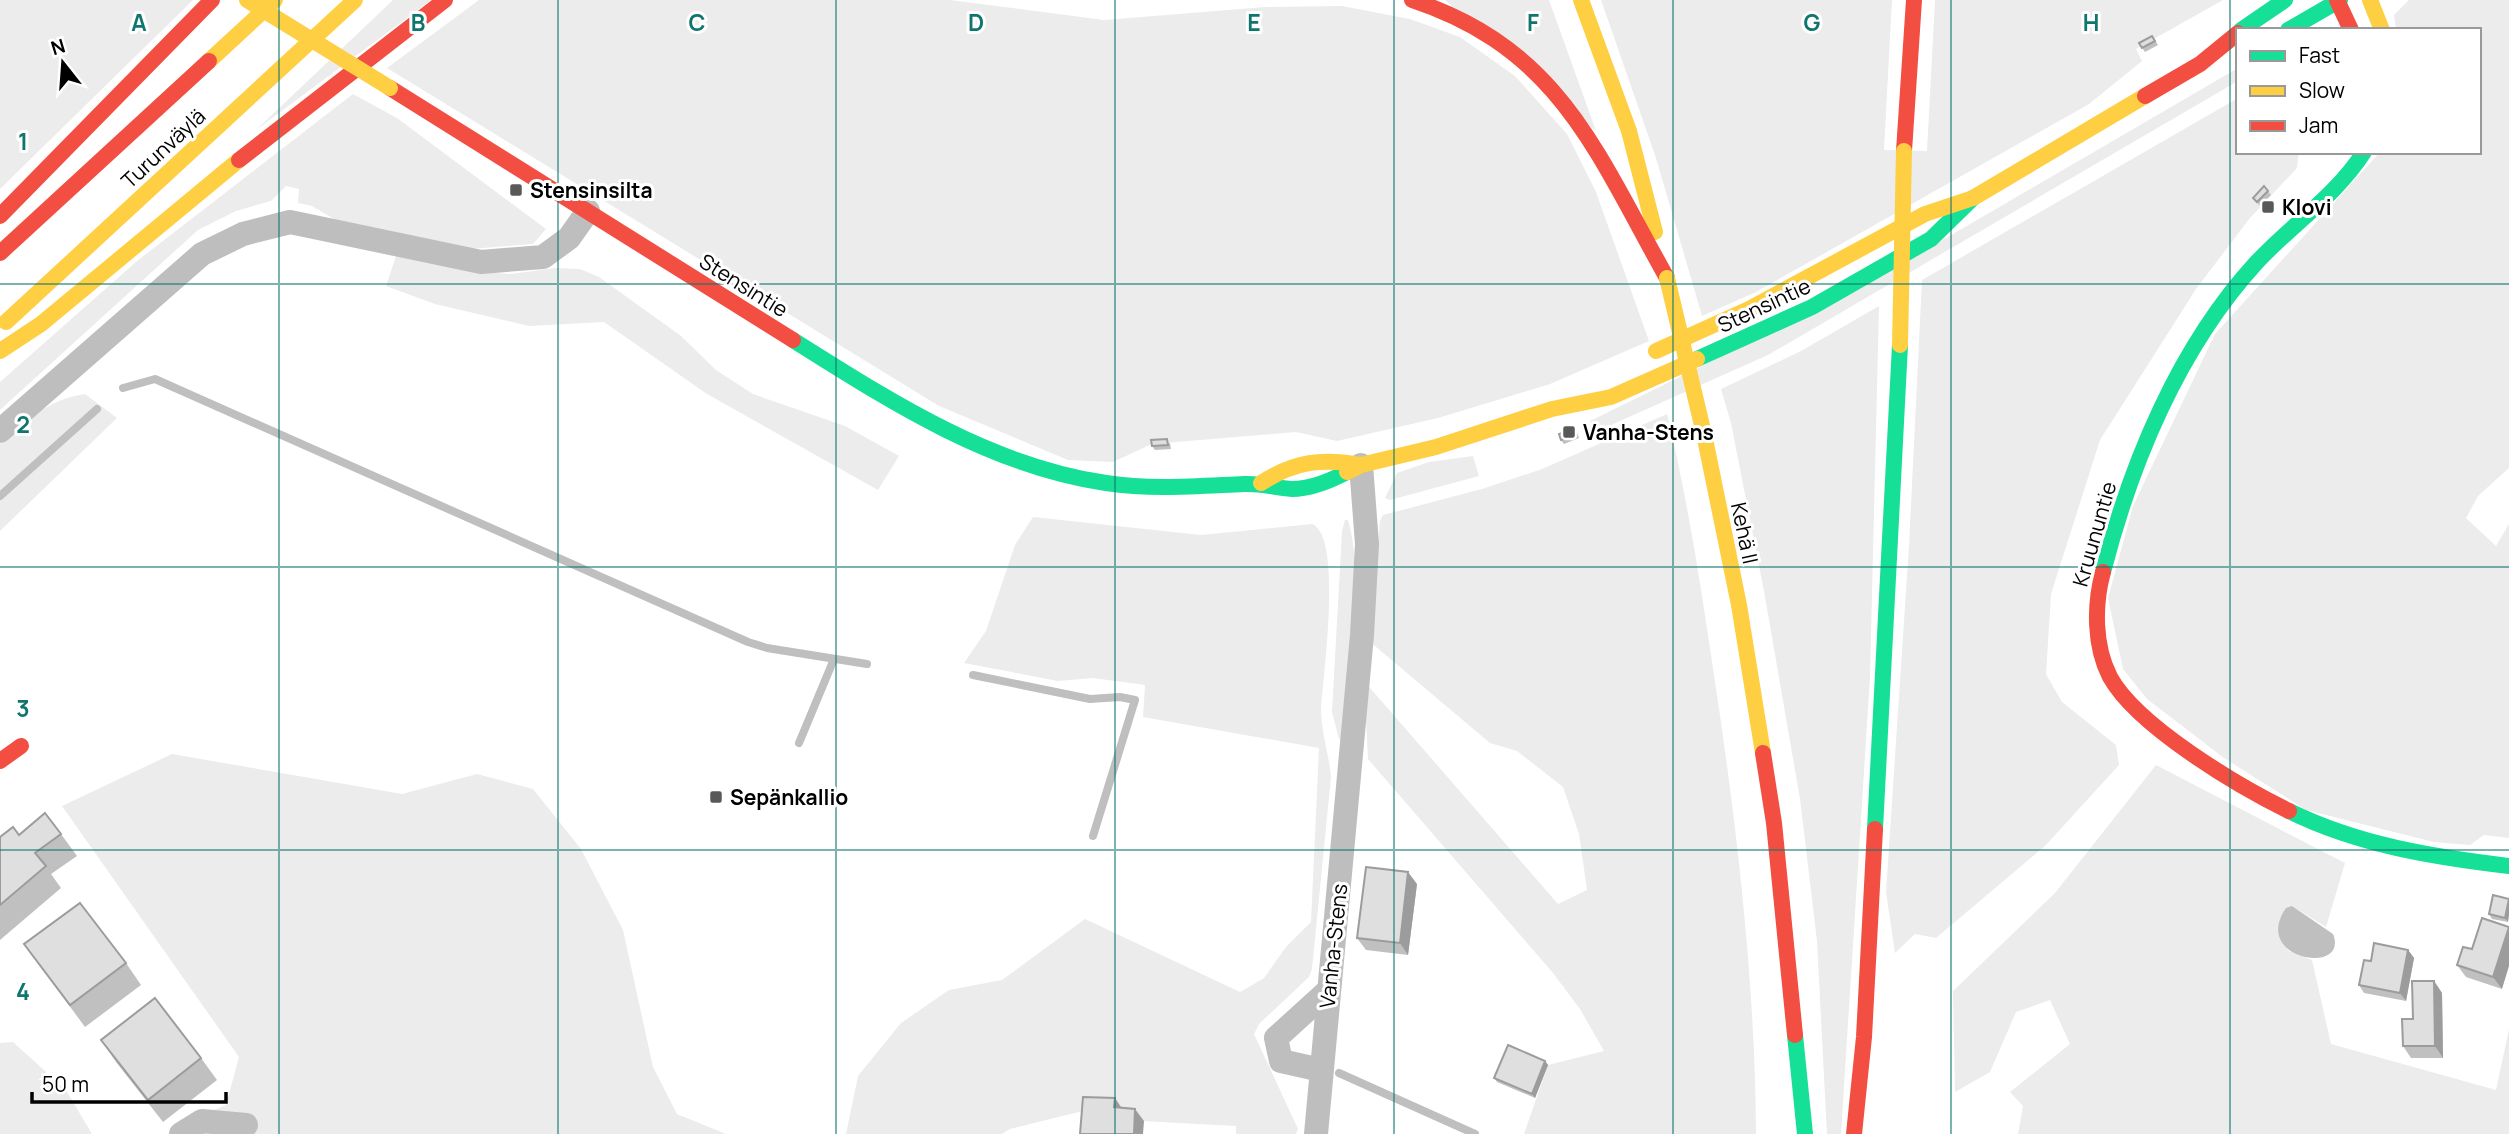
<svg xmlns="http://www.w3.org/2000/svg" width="2509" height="1134" viewBox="0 0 2509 1134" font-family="Manrope,sans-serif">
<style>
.green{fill:#ececec}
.water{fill:#bfbfbf}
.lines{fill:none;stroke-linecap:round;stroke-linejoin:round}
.stream{stroke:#bfbfbf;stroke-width:8}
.street{stroke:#bebebe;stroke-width:24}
.fast{stroke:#16e098;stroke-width:16}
.slow{stroke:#ffcf43;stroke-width:16}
.jam{stroke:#f24e42;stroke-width:16}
.slow-bridge{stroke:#ffcf43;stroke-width:16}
.wall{fill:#c0c0c0}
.shaded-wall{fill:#9c9c9c}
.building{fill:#dfdfdf;stroke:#9c9c9c;stroke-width:2}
.grid{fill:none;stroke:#0f766e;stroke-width:2;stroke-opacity:0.55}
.poi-dot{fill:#595959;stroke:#fff;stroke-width:2.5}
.labels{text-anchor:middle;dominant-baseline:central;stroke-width:6;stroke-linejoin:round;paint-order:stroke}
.street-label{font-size:21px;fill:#000;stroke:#fff}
.poi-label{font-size:21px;font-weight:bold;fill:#000;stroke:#fff;text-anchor:start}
.grid-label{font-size:23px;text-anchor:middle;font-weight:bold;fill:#0f766e;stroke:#fff;stroke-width:6;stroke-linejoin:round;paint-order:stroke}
</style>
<rect width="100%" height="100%" fill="#fff"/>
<path class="green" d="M0,0h193l-193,189z
M393,0h38l-175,130z
M479,0h471l154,20 161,-13 77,-1 68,13 50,18 55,39 52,58 29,58 53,149 -99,43 -112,34 -101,23 -41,-9 -144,12 -39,18 -45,-2 -129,-54 -552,-338z
M1445,0h104l47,131z
M1601,0h291l-8,150 43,1 8,-151h288l-87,49 6,12 -53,43 -333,188 -54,24 -46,-158z
M2409,0h100v468l-31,28 -12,22 30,28 13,-22v314l-25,-3 -14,10 -36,-3 -128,-32 -82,-52 -77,-59 -24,-30 -15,-71 25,-92 82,-172 165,-182h99v-122h-83l-2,-15z
M2238,68v13l-470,274 -175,78 -3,-12 267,-131z
M353,94l44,24 149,111 -13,15 -62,5 -132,-27 -27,-16 -14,-3 1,-14 -13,-3 -15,15 -35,10 -38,19 -198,180v-28l137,-121z
M2238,98v54h61l-2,16 -47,50 -54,71 -96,151 -49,154 -5,80 16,28 54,43 3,20 -74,81 -109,92 -21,-4 -20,19 -9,-61 23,-346 13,-266z
M396,256l72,15 43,3 44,-6 25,1 19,8 82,59 35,34 37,24 92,32 54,30 -21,34 -171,-96 -103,-72 -75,4 -94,-22 -49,-18z
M1879,306l-9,371 -29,457h-14l-10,-193 -17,-142 -36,-208 -33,-168 -10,-34 80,-38z
M85,394l32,24 -117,113v-87c27,-23 48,-45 85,-50z
M1667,414c21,87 34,173 47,261 23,152 41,305 42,459h-232l24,-69 56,-14 -24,-42 -27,-36 -185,-214 -4,-78 194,223 29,-14 -8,-56 -16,-47 -46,-36 -27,-8 -121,-102 11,-120 3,-6 99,-26 60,-20z
M1473,456l6,20 -89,24 -5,-2 12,-25 32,-11z
M1033,517l168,18 111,-11c31,12 11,152 9,184 0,24 8,46 10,69l-19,192 -3,8 -50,47 -5,10 44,95 -2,5h-60v-8l-113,-6 -32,-11 -81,20 -8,5h-156l12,-58 43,-53 48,-33 53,-10 83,-61 155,73 24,-14 22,-31 25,-25 8,-174 -176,-31 2,-32 -52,-7 -35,3 -94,-18 22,-32 29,-86z
M1345,520h3c17,55 0,159 -5,220l-4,-1 -7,-27 10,-181z
M172,754l230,40 75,-20 56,15 48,60 42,81 30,137 24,47 49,20h-548l19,-17 29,-12 13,-48 -177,-251z
M2156,765l189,98 -19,64 -34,-21 -10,36 7,9 23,9 19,84 165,46 13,-61v105h-491l5,-28 -13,-14 60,-48 -20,-44 -34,12 -26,60 -35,20 -2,-101 102,-98z
M13,1042l53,48 26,44h-92v-91z"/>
<path class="water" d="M2292,906l41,28c17,42 -83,26 -47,-26z"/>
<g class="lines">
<path class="stream" d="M123,388l32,-9 593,263 19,6 100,16
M0,496l97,-87
M973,675l117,24 30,-2 15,3 -42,136
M799,743l35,-84
M1339,1073l136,61"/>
<path class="street" d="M0,431l202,-177 41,-20 47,-12 191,40 62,-5 26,-19 19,-27
M1321,1070l-40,-9 -5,-23 53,-48
M181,1134l21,-13 44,4
M1316,1134l46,-499 5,-91 -6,-79"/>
<path class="fast" d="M2241,30l44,-30
M2288,30l52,-30
M793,340c97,61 197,126 313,143 46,7 92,3 138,1 17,-1 31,4 48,5 19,0 38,-8 55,-17
M1697,359l115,-52 119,-68 42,-41
M2103,572c28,-109 76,-225 153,-309 36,-39 79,-66 108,-111
M2289,811c69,34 144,46 220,55
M1875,829l25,-484
M1795,1035l10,99"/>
<path class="slow" d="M1581,0l48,131 26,101
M2370,0l12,30
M209,61l66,-61
M6,322l349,-322
M0,351l41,-27 198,-164
M1656,351l93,-42 176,-95 48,-16 172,-102
M1704,434l35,171 24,148
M1347,472l14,-7 75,-18 116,-38 59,-12 86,-38
M1261,483c34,-22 61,-25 100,-18"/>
<path class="jam" d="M1412,0c148,49 184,152 255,278
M2337,0l14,30
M390,88l403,252
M2145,96l55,-32 38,-31
M1904,151l10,-151
M239,160l206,-160
M0,216l212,-216
M0,253l209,-192
M2103,572c-9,33 -9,74 7,105 27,49 128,109 179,134
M1763,753l11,70 21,212
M0,761l21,-15
M1854,1134l10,-97 11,-208"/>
<path class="slow-bridge" d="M247,0l143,88
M1667,278l37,156
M1900,345l4,-194"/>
</g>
<path class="wall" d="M2152,36l6,9 -13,7 -6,-9z
M2268,191l3,4 -11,11 -7,-8z
M1577,432l2,6 -15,6 -3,-4z
M1170,443l1,6 -16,1 -3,-4z
M61,834l16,22 -26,18 10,14 -61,52v-103l19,-2z
M1417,884l-9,71 -42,-5 -9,-12z
M2509,899l-1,23 -16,-3 -3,-5z
M2482,918l20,71 -36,-12 -9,-12 15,-16z
M24,944l102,19 15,22 -56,42z
M2408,950l6,8 -8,43 -42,-8 -5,-8 12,-24z
M2434,981l8,12 1,65h-32l-8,-12 10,-27z
M101,1040l100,18 16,22 -54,42 -47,-60z
M1545,1061l3,4 -13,33 -38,-16 -3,-4z"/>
<path class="shaded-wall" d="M1408,872l9,12 -9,71 -8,-12z
M2509,899v16l-1,7 -3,-4z
M2509,929v37l-7,23 -9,-12z
M2408,950l6,8 -8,43 -6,-8z
M2434,981l8,12 1,65 -8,-12z
M1545,1061l3,4 -13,33 -3,-4z
M1115,1098l8,12 -9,-3z
M1135,1109l9,12 -1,13h-9z"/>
<path class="building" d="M2152,36l3,5 -13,7 -3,-5z
M2264,186l4,5 -11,11 -4,-4z
M1574,428l2,6 -15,6 -2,-6z
M1167,439l1,6 -16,1 -1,-6z
M45,813l16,21 -26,19 11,13 -46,39v-68l13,-10 6,8z
M1366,867l42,5 -8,71 -43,-5z
M2493,895l16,4 -4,19 -16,-4z
M80,903l46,60 -56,42 -46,-61z
M2482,918l27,9 -16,50 -36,-12 6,-18 9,2z
M2374,943l34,7 -8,43 -41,-8 5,-25 7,1z
M2412,981h22l1,65h-32l-1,-27h11z
M155,998l46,60 -53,42 -47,-60z
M1508,1045l37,16 -13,33 -38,-16z
M1083,1097l32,1 -1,9 21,2 -1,25h-54z"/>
<path class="grid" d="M279,0v1134M558,0v1134M836,0v1134M1115,0v1134M1394,0v1134M1673,0v1134M1951,0v1134M2230,0v1134M0,284h2509M0,567h2509M0,850h2509"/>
<g class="poi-dot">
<rect x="509" y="183" width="14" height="14" rx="3.5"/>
<rect x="2261" y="200" width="14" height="14" rx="3.5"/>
<rect x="1562" y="425" width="14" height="14" rx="3.5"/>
<rect x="709" y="790" width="14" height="14" rx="3.5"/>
</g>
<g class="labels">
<g class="street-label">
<text transform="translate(163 148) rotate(-43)">Turunväylä</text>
<text transform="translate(744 285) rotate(32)">Stensintie</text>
<text transform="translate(1764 305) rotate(-25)">Stensintie</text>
<text transform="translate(1745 533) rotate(78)">Kehä II</text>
<text transform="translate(2094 534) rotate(-74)">Kruununtie</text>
<text transform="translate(1333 946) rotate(-84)">Vanha-Stens</text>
</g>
<g class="poi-label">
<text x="530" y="190">Stensinsilta</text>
<text x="2282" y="207">Klovi</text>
<text x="1583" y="432">Vanha-Stens</text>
<text x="730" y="797">Sepänkallio</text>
</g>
</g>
<g class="grid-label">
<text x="139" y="31">A</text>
<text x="418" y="31">B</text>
<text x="697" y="31">C</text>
<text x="976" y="31">D</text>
<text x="1254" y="31">E</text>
<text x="1533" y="31">F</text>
<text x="1812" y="31">G</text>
<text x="2091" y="31">H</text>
<text x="23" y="150">1</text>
<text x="23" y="433">2</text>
<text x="23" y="717">3</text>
<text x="23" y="1000">4</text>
</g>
<rect x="2236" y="28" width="245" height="126" fill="#ffffff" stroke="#999999" stroke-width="2"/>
<rect x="2250" y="51" width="35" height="10" fill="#16e098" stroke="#999999" stroke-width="2"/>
<text x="2299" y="63" font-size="21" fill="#000000">Fast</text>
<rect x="2250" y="86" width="35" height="10" fill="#ffcf43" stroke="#999999" stroke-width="2"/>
<text x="2299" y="98" font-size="21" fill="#000000">Slow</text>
<rect x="2250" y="121" width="35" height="10" fill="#f24e42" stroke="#999999" stroke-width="2"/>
<text x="2299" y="133" font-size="21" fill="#000000">Jam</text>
<g transform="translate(63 63) rotate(343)" stroke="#ffffff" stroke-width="5" paint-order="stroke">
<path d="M0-5L12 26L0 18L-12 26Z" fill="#000000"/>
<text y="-10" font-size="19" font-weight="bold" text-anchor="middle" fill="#000000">N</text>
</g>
<path d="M32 1092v10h194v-10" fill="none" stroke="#000000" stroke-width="3.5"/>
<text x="42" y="1092" font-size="21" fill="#000000" stroke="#ffffff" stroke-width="5" paint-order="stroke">50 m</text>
</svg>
